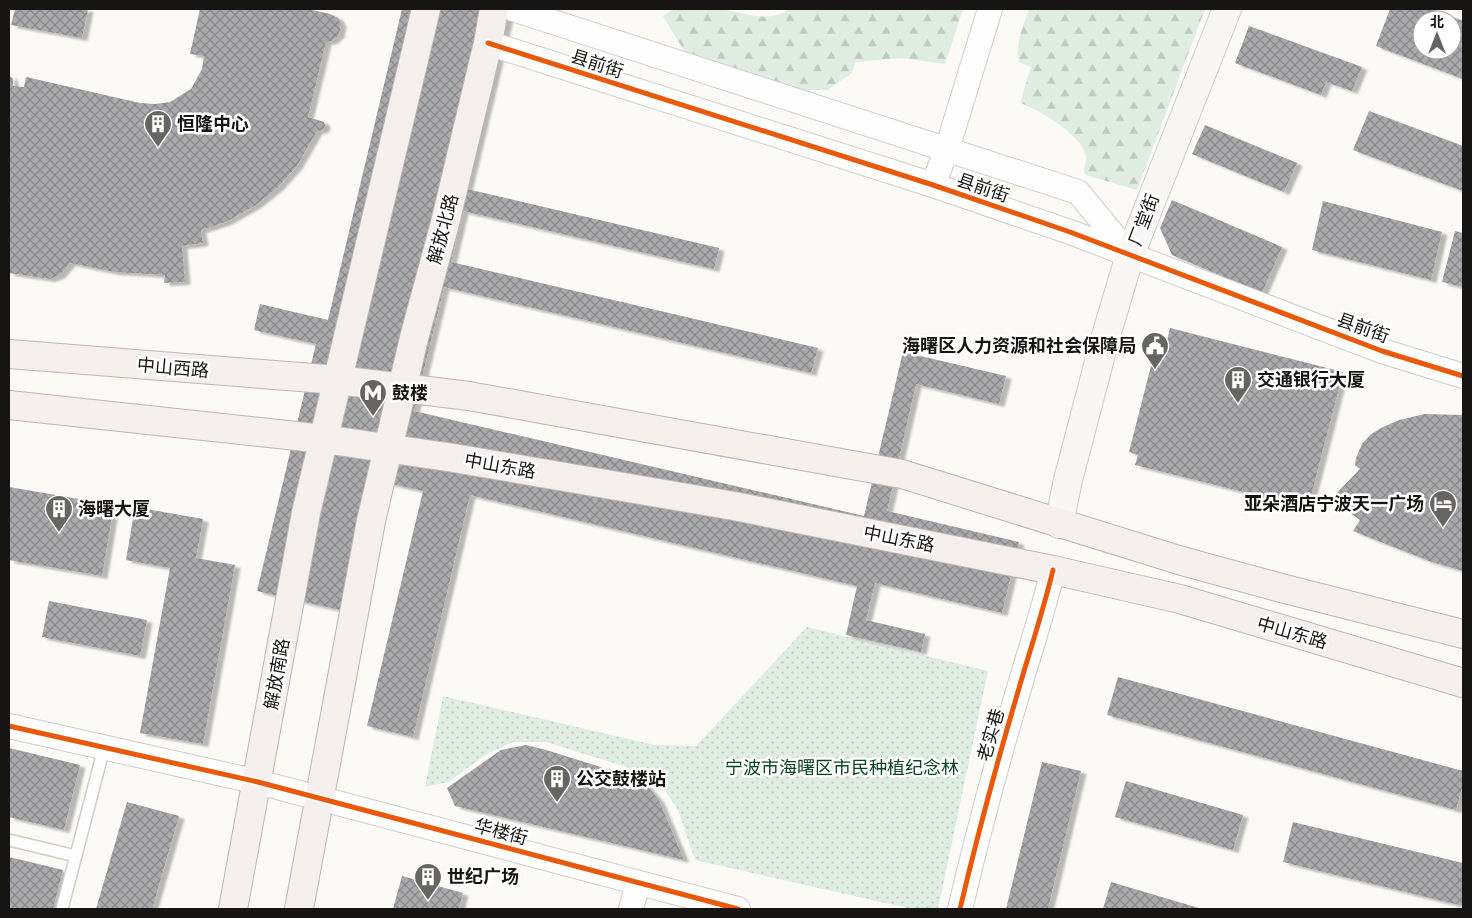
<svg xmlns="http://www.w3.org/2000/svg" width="1472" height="918" viewBox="0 0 1472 918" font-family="'Varela Round','Noto Sans SC',sans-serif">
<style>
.forest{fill:url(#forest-firs)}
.park{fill:url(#park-dots)}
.building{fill:url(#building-cross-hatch);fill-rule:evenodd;filter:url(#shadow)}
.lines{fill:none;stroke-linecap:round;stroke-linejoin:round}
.lane-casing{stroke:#cecdca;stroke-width:14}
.street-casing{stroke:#cecdca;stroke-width:26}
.secondary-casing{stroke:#cecdca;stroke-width:30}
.primary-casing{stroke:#c0b5b2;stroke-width:30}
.lane{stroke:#fefefe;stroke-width:11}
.street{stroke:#fefefe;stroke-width:24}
.secondary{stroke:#f9f7f6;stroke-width:28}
.primary{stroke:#f5efee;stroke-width:28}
.cycleway-casing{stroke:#fff;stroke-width:8}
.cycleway{stroke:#e8590c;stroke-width:5}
.labels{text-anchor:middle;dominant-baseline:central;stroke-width:5;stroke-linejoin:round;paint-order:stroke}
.street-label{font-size:18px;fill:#161513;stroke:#fff}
.poi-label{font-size:18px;font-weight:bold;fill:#161513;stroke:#fff;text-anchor:start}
.park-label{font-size:18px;fill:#0c4328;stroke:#fff}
</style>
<defs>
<pattern id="forest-firs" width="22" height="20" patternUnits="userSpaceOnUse" patternTransform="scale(1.25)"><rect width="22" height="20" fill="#e0ede2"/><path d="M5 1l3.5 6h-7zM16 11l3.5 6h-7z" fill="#bfcac1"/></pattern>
<pattern id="park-dots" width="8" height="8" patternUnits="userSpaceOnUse" patternTransform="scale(1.25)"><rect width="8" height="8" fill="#e0ede2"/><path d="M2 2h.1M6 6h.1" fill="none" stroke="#bfcac1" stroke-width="1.8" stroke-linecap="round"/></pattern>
<pattern id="building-cross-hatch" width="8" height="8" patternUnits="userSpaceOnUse" patternTransform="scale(1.25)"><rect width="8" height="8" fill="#aaa9ac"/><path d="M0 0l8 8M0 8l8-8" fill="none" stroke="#89888b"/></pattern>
<filter id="shadow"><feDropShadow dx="5.5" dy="3" stdDeviation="1" flood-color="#0004"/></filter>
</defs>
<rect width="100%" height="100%" fill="#fbfaf6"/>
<path class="forest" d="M673,9c14,0 29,-2 44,0 26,2 47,16 73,0h173l-18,55 -44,-6 -46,4 -3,11 -25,17h-30l-105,-26 -29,-48z
M1029,9h176l-68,181 -51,-15 -2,-3c0,-5 3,-11 2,-16 -3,-20 -48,-47 -66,-53l11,-36 -12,-5c-5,-17 5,-37 10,-53z"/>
<path class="park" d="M807,627l181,44 -50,238h-26l-217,-49 -17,-50 -23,-34 -109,-34h-33l-26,12 -39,28 -23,5 18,-91 212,49 41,1z"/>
<path class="building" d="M15,9h73l-6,29 -71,-13z
M200,9h107l23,5 8,4 3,6 -2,11 -7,6 -6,1 -18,75 16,5 1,4 -2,4 -6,1 -20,35 -19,21 -22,18 -30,17 -25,8 2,13 -21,3 3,36 -21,1 1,-8 -51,-3 -44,-9 -10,12 -10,4 -41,-6v-198l4,4v7l11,1 2,-10 114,26 15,1 15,-2 21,-13 11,-20 2,-13 -14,-2z
M402,9h108l-43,180 252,59 -5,21 -251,-58 -12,51 367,86 -7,25 -367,-86 -30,124 450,105 39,-164 103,24 -7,28 -83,-20 -29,127 132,31 -17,71 -127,-30 -9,37 59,14 -4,18 -75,-17 11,-49 -387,-91 -57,242 -46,-11 56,-235 -48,-11 -31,131 -87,-20 59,-247 -62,-14 6,-26 68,16z
M1390,9h42l31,12v58l-87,-33zM1422,20h30v30h-30z
M1249,26l113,41 -10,24 -26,-9 -5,13 -86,-32z
M1369,111l94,35v45l-110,-41z
M1205,125l92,38 -13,29 -92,-38z
M1172,200l110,47 -20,46 -90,-38 -12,-27z
M1323,201l119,31 -11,48 -119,-30z
M1455,231l8,2v54l-21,-5z
M1170,328l173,44 -35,136 -173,-43 3,-10 -9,-3 24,-94 9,2z
M1425,414l38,1v156l-34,-10 -76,-30 7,-11 -29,-21 29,-30 -5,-4 1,-7 6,-14 8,-9 11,-7 18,-8z
M9,487l105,18 -12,71 -93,-16z
M135,507l68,12 -7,39 39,7 -32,179 -63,-11 30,-165 -44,-8z
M49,601l98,19 -7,36 -98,-19z
M1118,677l345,94v13l-7,26 -349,-95z
M526,745l20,5 96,30 17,20 25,60 -229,-54 -8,-18 54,-38z
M9,748l71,17 -16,65 -55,-13z
M1042,762l39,9 -33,138h-42z
M1126,781l117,34 -10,35 -118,-33z
M127,802l52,14 -27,93h-56z
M1293,822l170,41v43l-180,-44z
M9,857l54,13 -10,39h-44z
M402,876l61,17 -4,16h-66z
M1111,882l91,27h-99z"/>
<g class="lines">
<defs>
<path id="lane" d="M9,840l67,16
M62,909l42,-161"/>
<path id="street" d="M513,9l565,183 51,62
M488,43l445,142 137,47 312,119 81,25
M933,185l14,-36 43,-140
M9,726l249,56 480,127
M631,909l7,-26
M960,909c17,-72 36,-143 57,-214 12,-42 26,-83 36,-125"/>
<path id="secondary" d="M1059,524l9,-44 37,-141 25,-84 97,-246"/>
<path id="primary" d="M9,354l329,26 131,16 433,78 280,87 99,27 182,46
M9,405l315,34 130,19 280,48 319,64 127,29 283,84
M233,909l73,-396 120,-504
M299,909l72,-388 43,-183 31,-115 43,-180 6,-34"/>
</defs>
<use href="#lane" class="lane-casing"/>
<use href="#street" class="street-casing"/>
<use href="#secondary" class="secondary-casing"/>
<use href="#primary" class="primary-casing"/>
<use href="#lane" class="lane"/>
<use href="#street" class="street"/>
<use href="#secondary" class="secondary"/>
<use href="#primary" class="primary"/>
<defs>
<path id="cycleway" d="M488,43l445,142 137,47 312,119 81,25
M9,726l249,56 480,127
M960,909c17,-72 36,-143 57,-214 12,-42 26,-83 36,-125"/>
</defs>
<use href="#cycleway" class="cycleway-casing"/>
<use href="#cycleway" class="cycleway"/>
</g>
<defs>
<symbol id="building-pin" viewBox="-11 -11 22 30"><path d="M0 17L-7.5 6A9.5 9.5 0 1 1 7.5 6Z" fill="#666562" stroke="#fff"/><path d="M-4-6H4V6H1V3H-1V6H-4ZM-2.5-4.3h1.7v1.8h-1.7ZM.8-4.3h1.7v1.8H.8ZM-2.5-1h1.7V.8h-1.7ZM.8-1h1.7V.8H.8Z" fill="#fff"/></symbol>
<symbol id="civic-pin" viewBox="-11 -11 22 30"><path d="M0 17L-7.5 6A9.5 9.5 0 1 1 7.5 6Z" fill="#666562" stroke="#fff"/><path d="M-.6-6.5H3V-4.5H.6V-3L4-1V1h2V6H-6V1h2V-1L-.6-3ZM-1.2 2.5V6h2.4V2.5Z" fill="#fff"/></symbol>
<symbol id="metro-pin" viewBox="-11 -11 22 30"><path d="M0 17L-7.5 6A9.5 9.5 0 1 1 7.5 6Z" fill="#666562" stroke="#fff"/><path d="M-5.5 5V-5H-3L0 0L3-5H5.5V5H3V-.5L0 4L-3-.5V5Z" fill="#fff"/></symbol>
<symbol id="hotel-pin" viewBox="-11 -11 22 30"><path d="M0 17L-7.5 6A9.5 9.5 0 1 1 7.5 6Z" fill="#666562" stroke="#fff"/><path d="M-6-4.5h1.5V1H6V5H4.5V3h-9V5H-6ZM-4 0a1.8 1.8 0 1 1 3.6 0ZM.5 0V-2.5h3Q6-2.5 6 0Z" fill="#fff"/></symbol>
</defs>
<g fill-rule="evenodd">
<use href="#building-pin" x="142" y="108" width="32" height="43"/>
<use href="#civic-pin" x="1139" y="330" width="32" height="43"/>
<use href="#building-pin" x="1222" y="364" width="32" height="43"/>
<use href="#metro-pin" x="357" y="377" width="32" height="43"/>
<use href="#hotel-pin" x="1427" y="488" width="32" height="43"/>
<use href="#building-pin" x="43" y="493" width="32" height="43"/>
<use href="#building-pin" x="541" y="763" width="32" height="43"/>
<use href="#building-pin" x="412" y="861" width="32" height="43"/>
</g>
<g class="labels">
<g class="street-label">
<text transform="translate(597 64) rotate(18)">县前街</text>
<text transform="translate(983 188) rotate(19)">县前街</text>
<text transform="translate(1144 220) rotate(-69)">厂堂街</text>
<text transform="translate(443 229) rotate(-75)">解放北路</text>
<text transform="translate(1363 328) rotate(20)">县前街</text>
<text transform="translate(173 368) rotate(5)">中山西路</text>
<text transform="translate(500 466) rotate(10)">中山东路</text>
<text transform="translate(899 539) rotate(11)">中山东路</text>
<text transform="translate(1292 633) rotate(16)">中山东路</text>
<text transform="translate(277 674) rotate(-80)">解放南路</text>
<text transform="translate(991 735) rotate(-74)">老实巷</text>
<text transform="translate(501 832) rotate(15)">华楼街</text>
</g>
<g class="poi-label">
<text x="177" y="124">恒隆中心</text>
<text x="1136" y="346" text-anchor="end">海曙区人力资源和社会保障局</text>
<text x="1257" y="380">交通银行大厦</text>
<text x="392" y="393">鼓楼</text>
<text x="1424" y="504" text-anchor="end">亚朵酒店宁波天一广场</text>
<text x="78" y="509">海曙大厦</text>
<text x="576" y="779">公交鼓楼站</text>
<text x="447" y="877">世纪广场</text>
</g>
<g class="park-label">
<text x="842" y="768">宁波市海曙区市民种植纪念林</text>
</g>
</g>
<rect width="1472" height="918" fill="none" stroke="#161513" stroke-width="20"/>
<g transform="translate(1437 35)"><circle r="24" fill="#ffffff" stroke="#a2a1a1"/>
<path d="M0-4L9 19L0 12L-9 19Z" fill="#666562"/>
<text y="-8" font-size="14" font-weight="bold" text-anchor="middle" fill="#161513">北</text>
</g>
</svg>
